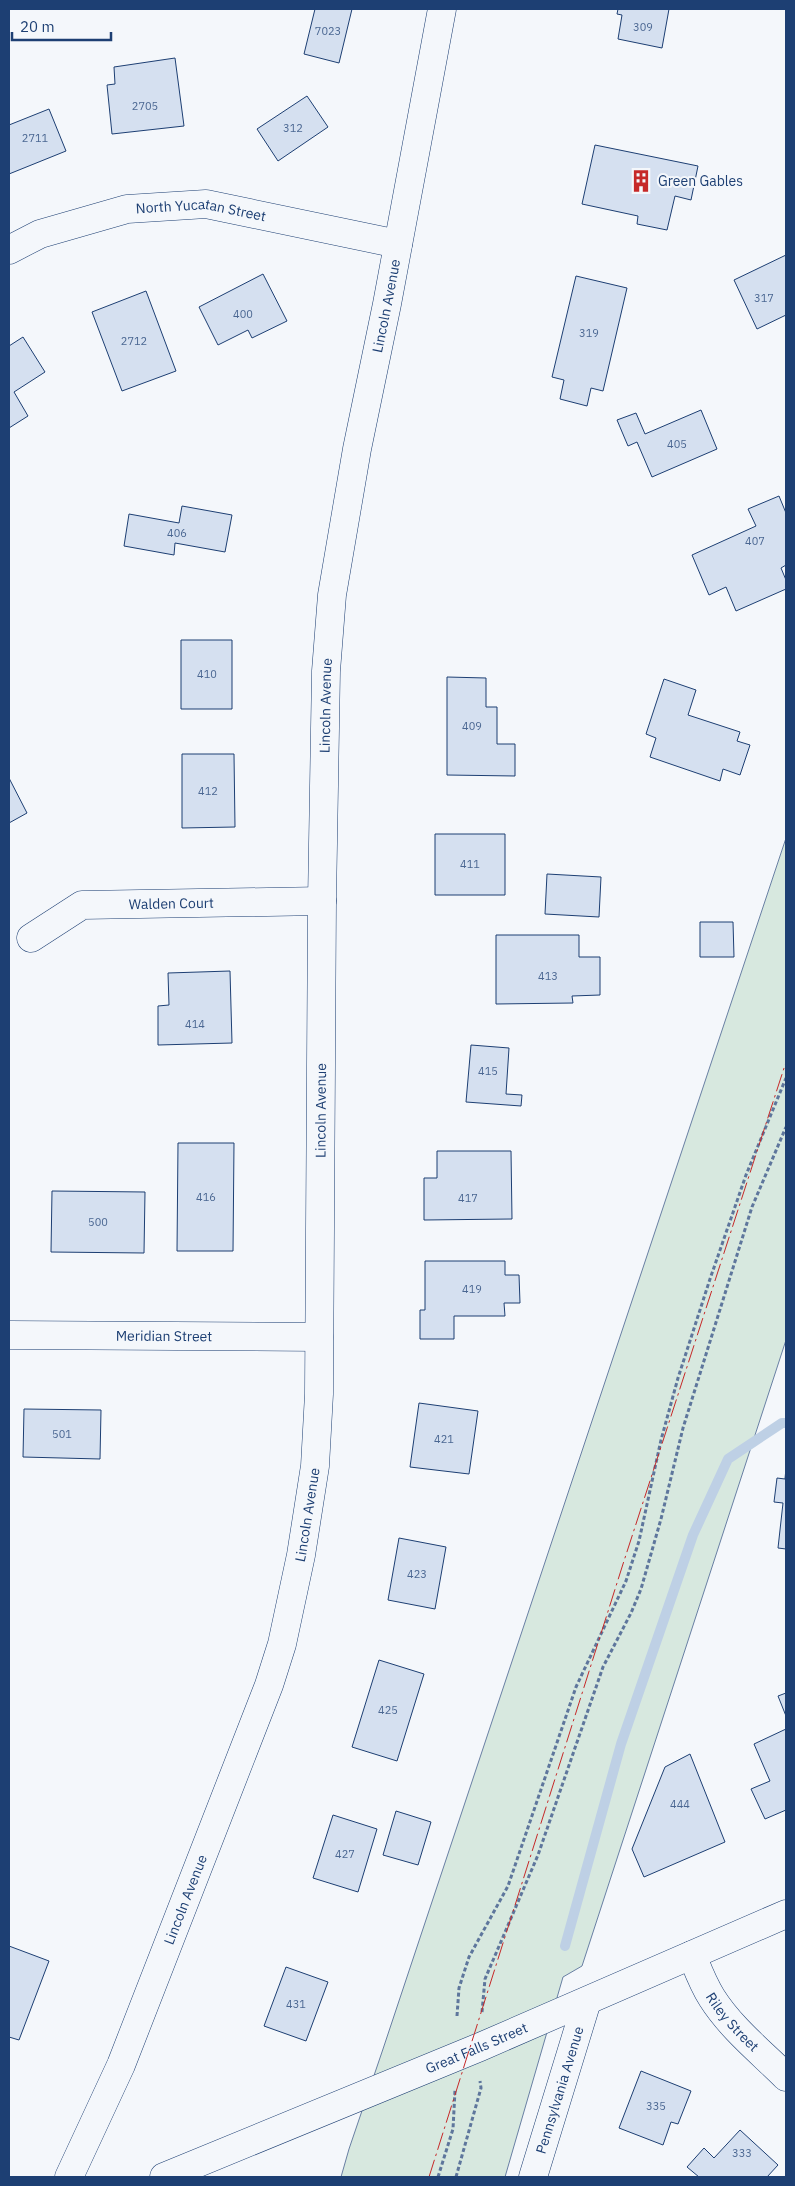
<svg xmlns="http://www.w3.org/2000/svg" width="795" height="2186" viewBox="0 0 795 2186" font-family="'IBM Plex Sans',sans-serif">
<style>
.green{fill:#d7e8df;stroke:#687fa3}
.lines{fill:none;stroke-linecap:round;stroke-linejoin:round}
.stream{stroke:#bed0e5;stroke-width:10}
.building{fill:#d5e0f0;stroke:#1d3f73}
.street-casing{stroke:#1d3f73;stroke-width:29}
.secondary-casing{stroke:#1d3f73;stroke-width:29}
.path{stroke:#5e769c;stroke-width:3;stroke-dasharray:4 2.5;stroke-linecap:butt}
.street{stroke:#f4f7fb;stroke-width:28}
.secondary{stroke:#f4f7fb;stroke-width:28}
.power{stroke:#c62828;stroke-width:1;stroke-dasharray:18 4 2.5 4;stroke-linecap:butt}
.labels{text-anchor:middle;dominant-baseline:central;stroke-width:4;stroke-linejoin:round;paint-order:stroke}
.number-label{font-size:11px;fill:#4b6792}
.poi-label{font-size:14px;fill:#1d3f73;stroke:#f4f7fb;text-anchor:start}
.street-label{font-size:14px;fill:#1d3f73;stroke:#f4f7fb}
</style>
<rect width="100%" height="100%" fill="#f4f7fb"/>
<path class="green" d="M786,838v502l-204,626 -19,11 -58,200h-164l8,-28 34,-100z"/>
<g class="lines">
<path class="stream" d="M565,1946l56,-202 72,-209 35,-76 54,-36h4"/>
</g>
<path class="building" d="M315,9h37l-13,54 -35,-9z
M618,9h51l-7,39 -44,-9 4,-24 -5,-1z
M175,58l9,68 -72,8 -5,-49 8,-1 -1,-17z
M307,96l21,31 -50,34 -21,-32z
M49,109l17,42 -57,23v-49z
M595,145l103,21 -7,34 -16,-4 -8,34 -30,-6 1,-8 -56,-12z
M786,255v60l-29,14 -23,-49z
M263,274l24,47 -35,17 -4,-8 -30,15 -19,-38z
M576,276l51,12 -24,103 -12,-3 -4,18 -27,-7 4,-19 -12,-3z
M146,291l30,80 -54,20 -30,-79z
M23,337l22,35 -31,20 14,24 -19,12v-82z
M701,410l16,39 -65,28 -15,-35 -9,4 -11,-26 19,-7 9,21z
M779,496l7,17v52l-5,3 5,12v9l-50,22 -10,-24 -17,8 -17,-40 64,-29 -8,-17z
M182,506l50,9 -7,37 -50,-9 -1,12 -50,-9 5,-32 50,9z
M181,640h51v69h-51z
M447,677l39,1v29h11v37h18v32l-68,-1z
M664,679l32,11 -8,25 52,17 -3,9 13,4 -10,30 -17,-6 -3,12 -70,-24 6,-19 -10,-4z
M182,754h52l1,73 -53,1z
M9,778l18,35 -18,10z
M435,834h70v61h-70z
M547,874l54,3 -2,40 -54,-3z
M700,922h33l1,35h-34z
M496,935h83v22h21v38l-28,1 1,7 -77,1z
M230,971l2,72 -74,2v-39l11,-1 -1,-32z
M471,1045l38,3 -3,46 16,1 -1,11 -55,-4z
M178,1143h56l-1,108h-56z
M437,1151h74l1,68 -88,1v-42h13z
M52,1191l93,1 -1,61 -93,-1z
M425,1261h80v14h14l1,28h-16l1,13h-51v23h-34v-29h5z
M419,1403l59,8 -9,63 -59,-7z
M24,1409l77,1 -1,49 -77,-2z
M786,1468v81l-8,-1 5,-45 -9,-1 3,-24 8,1z
M399,1538l47,9 -11,62 -47,-9z
M379,1660l45,14 -27,87 -45,-14z
M786,1693v23l-8,-20z
M786,1729v81l-21,9 -14,-30 19,-8 -16,-37z
M690,1754l35,88 -81,35 -12,-28 33,-82z
M396,1811l35,11 -13,43 -35,-10z
M333,1815l44,14 -19,63 -45,-14z
M9,1946l40,15 -30,79 -10,-3z
M286,1967l42,15 -22,59 -42,-15z
M641,2071l50,20 -13,33 -7,-2 -8,23 -44,-17z
M740,2130l38,35 -11,12h-68l-12,-10 17,-19 10,10z"/>
<g class="lines">
<defs>
<g id="street">
<path id="s1" d="M9,250l31,-16 87,-25 79,-5 192,40"/>
<path id="s2" d="M31,938l51,-33 240,-4"/>
<path id="s3" d="M9,1335l310,2"/>
<path id="s4" d="M692,1955c6,15 11,29 20,43 19,30 49,54 74,79"/>
<path id="s5" d="M533,2177l54,-176"/>
</g>
<g id="secondary">
<path id="s6" d="M69,2177l52,-112 148,-380 13,-41 19,-89 14,-89 4,-72 3,-493 4,-230 6,-76 25,-146 30,-145 55,-295"/>
<path id="s7" d="M164,2177l316,-130 306,-133"/>
</g>
</defs>
<use href="#street" class="street-casing"/>
<use href="#secondary" class="secondary-casing"/>
<path class="path" d="M482,2012l3,-33 53,-124 65,-188 28,-54 10,-24 20,-70 22,-91 69,-221 34,-80
M457,2016l2,-28 10,-31 39,-71 68,-199 50,-106 13,-40 22,-101 17,-62 32,-99 36,-104 40,-97
M438,2177l15,-48 2,-39
M456,2177l25,-89 -1,-7"/>
<use href="#street" class="street"/>
<use href="#secondary" class="secondary"/>
<path class="power" d="M429,2177l194,-613 163,-502"/>
</g>
<defs>
<symbol id="building-bare" viewBox="-9 -9 18 18"><path d="M-4-6H4V6H1V3H-1V6H-4ZM-2.5-4.3h1.7v1.8h-1.7ZM.8-4.3h1.7v1.8H.8ZM-2.5-1h1.7V.8h-1.7ZM.8-1h1.7V.8H.8Z" fill="#c62828" stroke="#f4f7fb" stroke-width="2.5" paint-order="stroke"/></symbol>
</defs>
<g fill-rule="evenodd">
<use href="#building-bare" x="625" y="165" width="32" height="32"/>
</g>
<g class="labels">
<g class="number-label">
<text x="643" y="27">309</text>
<text x="328" y="31">7023</text>
<text x="145" y="106">2705</text>
<text x="293" y="128">312</text>
<text x="35" y="138">2711</text>
<text x="764" y="298">317</text>
<text x="243" y="314">400</text>
<text x="589" y="333">319</text>
<text x="134" y="341">2712</text>
<text x="677" y="444">405</text>
<text x="177" y="533">406</text>
<text x="755" y="541">407</text>
<text x="207" y="674">410</text>
<text x="472" y="726">409</text>
<text x="208" y="791">412</text>
<text x="470" y="864">411</text>
<text x="548" y="976">413</text>
<text x="195" y="1024">414</text>
<text x="488" y="1071">415</text>
<text x="206" y="1197">416</text>
<text x="468" y="1198">417</text>
<text x="98" y="1222">500</text>
<text x="472" y="1289">419</text>
<text x="62" y="1434">501</text>
<text x="444" y="1439">421</text>
<text x="417" y="1574">423</text>
<text x="388" y="1710">425</text>
<text x="680" y="1804">444</text>
<text x="345" y="1854">427</text>
<text x="296" y="2004">431</text>
<text x="656" y="2106">335</text>
<text x="742" y="2153">333</text>
</g>
<g class="poi-label">
<text x="658" y="181">Green Gables</text>
</g>
<g class="street-label">
<text stroke="none"><textPath href="#s1" startOffset="200">North Yucatan Street</textPath></text>
<text stroke="none"><textPath href="#s6" startOffset="1921">Lincoln Avenue</textPath></text>
<text stroke="none"><textPath href="#s6" startOffset="1516">Lincoln Avenue</textPath></text>
<text stroke="none"><textPath href="#s2" startOffset="150">Walden Court</textPath></text>
<text stroke="none"><textPath href="#s6" startOffset="1111">Lincoln Avenue</textPath></text>
<text stroke="none"><textPath href="#s3" startOffset="155">Meridian Street</textPath></text>
<text stroke="none"><textPath href="#s6" startOffset="706">Lincoln Avenue</textPath></text>
<text stroke="none"><textPath href="#s6" startOffset="301">Lincoln Avenue</textPath></text>
<text stroke="none"><textPath href="#s4" startOffset="79">Riley Street</textPath></text>
<text stroke="none"><textPath href="#s7" startOffset="338">Great Falls Street</textPath></text>
<text stroke="none"><textPath href="#s5" startOffset="91">Pennsylvania Avenue</textPath></text>
</g>
</g>
<rect width="795" height="2186" fill="none" stroke="#1d3f73" stroke-width="20"/>
<path d="M12 32v8h99v-8" fill="none" stroke="#1d3f73" stroke-width="2.5"/>
<text x="20" y="32" font-size="15" fill="#1d3f73" stroke="#f4f7fb" stroke-width="4" paint-order="stroke">20 m</text>
</svg>
